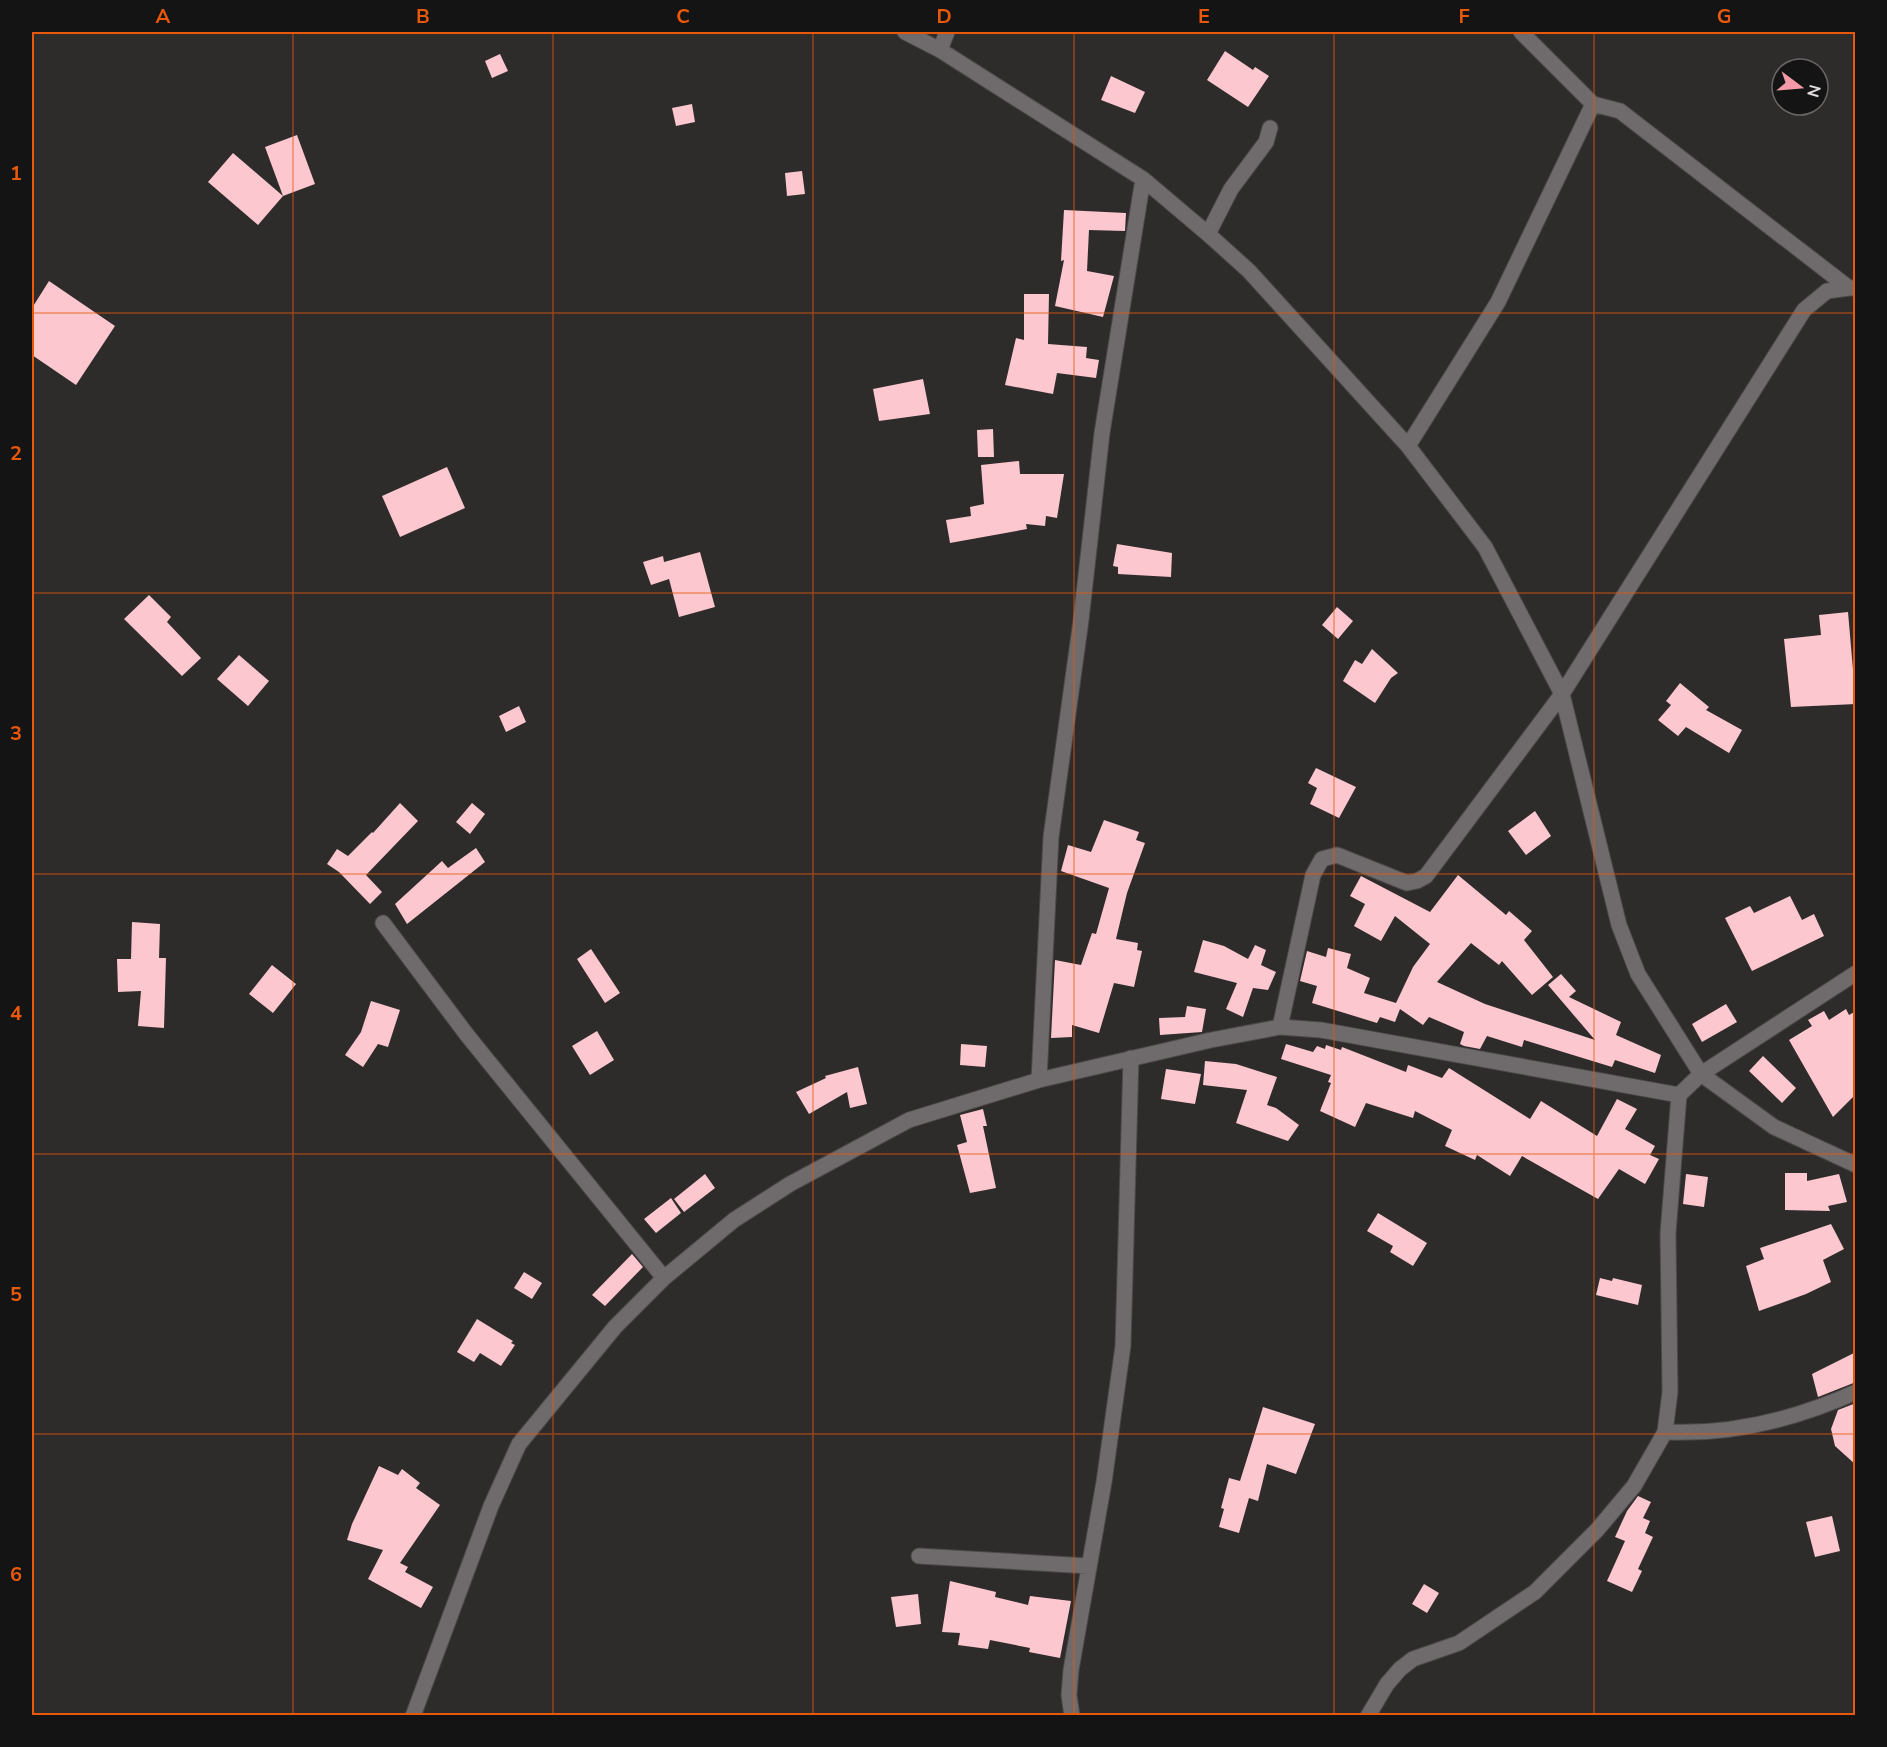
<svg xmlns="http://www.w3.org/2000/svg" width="1887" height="1747" viewBox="0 0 1887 1747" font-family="'Nunito Sans',sans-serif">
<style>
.building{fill:#fcc7ce}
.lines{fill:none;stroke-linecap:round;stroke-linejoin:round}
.minor-casing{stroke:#4c4849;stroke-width:17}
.minor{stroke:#6f6b6c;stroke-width:15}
.grid{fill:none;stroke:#e8590c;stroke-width:1.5;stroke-opacity:0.55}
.neatline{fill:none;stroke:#e8590c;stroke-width:2}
.grid-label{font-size:20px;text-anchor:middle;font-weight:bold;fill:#e8590c}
</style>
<rect width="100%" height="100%" fill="#2e2b2b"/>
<path class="building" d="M1225,51l28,19 2,-3 14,9 -21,31 -41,-27z
M500,54l8,17 -16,7 -7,-17z
M1111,76l34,16 -10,21 -34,-13z
M692,104l3,18 -19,4 -4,-18z
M297,135l18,49 -32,12 -18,-49z
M233,153l50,43 -25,29 -50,-43z
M802,171l3,23 -18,2 -2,-23z
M1064,210l62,3 -1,18 -36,-1 -2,41 27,5 -11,41 -48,-11 9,-46 -3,1z
M49,281l66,45 -39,59 -44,-30v-47z
M1024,294h25l-1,50 39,3 -1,11 13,2 -3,18 -39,-5 -4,21 -48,-9 11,-47 8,2z
M923,379l7,35 -51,7 -6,-32z
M993,429l1,28h-16l-1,-27z
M1019,461l1,13h44l-7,44 -11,-2 -1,10 -19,-2 1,5 -77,14 -4,-23 25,-4 -1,-9 14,-3 -3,-39z
M447,467l18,41 -65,29 -18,-41z
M1117,544l55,9 -1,24 -53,-3v-7l-5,-1z
M700,552l15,55 -36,10 -10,-38 -18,6 -8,-23 20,-6 1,6z
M149,595l22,22 -4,5 34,36 -19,18 -58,-57z
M1337,607l16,14 -15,18 -16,-14z
M1848,612l8,92 -65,3 -7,-68 37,-4 -2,-20z
M1372,649l26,24 -7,5 -16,25 -32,-22 12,-21 7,4z
M239,655l30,26 -21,25 -31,-27z
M1680,683l29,24 -3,3 36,20 -13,23 -43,-26 -8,9 -20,-16 13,-15 -5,-4z
M519,706l7,16 -20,10 -7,-16z
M1316,768l40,19 -17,31 -29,-14 7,-16 -9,-5z
M400,803l18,18 -52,54 16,17 -12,12 -31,-32 -12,-8 10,-15 11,7 24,-24 1,1z
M472,803l13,11 -15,20 -14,-12z
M1535,811l16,25 -25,19 -18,-24z
M1104,820l35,12 -3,8 9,3 -18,50 -11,46 22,4 -1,7 5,1 -8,36 -20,-4 -15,50 -27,-8v12l-21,1 4,-78 26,5 11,-32 4,1 13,-46 -48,-17 7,-26 23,7z
M476,848l9,14 -78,62 -12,-20 47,-43 6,7z
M1458,875l48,40 3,-4 23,20 -8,9 29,37 -21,18 -30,-34 -3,4 -28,-22 -34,39 48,22 110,36 -47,-55 13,-11 15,17 -7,6 52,25 -5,13 45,20 -6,18 -40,-13 -3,7 -88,-27 -2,7 -35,-11 -7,13 -16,-3 -4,-2 4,-12 -35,-15 -6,8 -23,-16 -5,13 -15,-5 -3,6 -65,-20 5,-17 -17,-5 7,-30 19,6 2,-9 23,6 -4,14 23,10 -6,15 32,10 17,-36 17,-23 -35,-28 -14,25 -27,-15 11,-22 -15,-8 11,-20 69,36z
M1790,896l12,24 12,-6 10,22 -72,35 -27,-53 25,-12 4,7z
M132,922l28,2 -1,34h7l-2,70 -26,-2 3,-35 -23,1 -1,-33h14z
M1203,940l21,6 24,13 7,-14 11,5 -5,15 15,7 -8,18 -15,-2 -10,29 -17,-8 11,-26 -43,-11z
M591,949l29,44 -15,10 -28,-44z
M272,965l24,19 -23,29 -24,-19z
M371,1001l29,9 -12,37 -10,-3 -15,23 -18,-12 16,-23z
M1726,1004l11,18 -35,20 -10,-18z
M1187,1006l19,3 -4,23 -42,3 -1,-17 26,-1z
M1846,1009l3,6 7,-4v83l-23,23 -44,-77 23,-14 -4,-6 16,-9 5,9z
M597,1031l17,29 -24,15 -18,-29z
M961,1044l26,2 -2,21 -25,-2z
M1286,1044l27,8 4,-6 8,3 1,-4 15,5 1,-3 64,25 2,-7 34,13 7,-10 81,51 11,-18 56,35 20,-37 20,10 -12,20 30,17 -5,9 9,4 -14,25 -26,-15 -21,30 -76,-43 -12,20 -33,-21 -2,5 -30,-14 7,-16 -37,-19 -2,7 -47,-15 -11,24 -35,-16 11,-28 -3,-1 3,-7 -50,-16z
M1763,1056l33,32 -14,15 -33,-32z
M1205,1061l31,3 41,13 -10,28 9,3 23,17 -11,16 -52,-18 11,-33 -44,-5z
M858,1067l9,37 -17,4 -3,-16 -38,22 -13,-22 30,-14 -1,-2z
M1166,1069l35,5 -6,30 -34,-5z
M983,1109l4,17h-4l13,62 -26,5 -13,-48 10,-3 -7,-27z
M1785,1173h22v8l32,-7 8,28 -19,4 2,5 -45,-1z
M705,1174l10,14 -31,24 -10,-13z
M1686,1174l22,3 -4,30 -21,-3z
M671,1198l10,15 -25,20 -12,-14z
M1378,1213l49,30 -14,23 -23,-14 3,-6 -26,-15z
M1831,1224l13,25 -21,11 8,22 -25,12 -47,17 -13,-45 18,-7 -4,-11z
M632,1254l11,13 -38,39 -13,-11z
M524,1272l18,11 -10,16 -18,-11z
M1600,1278l12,3 1,-3 29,7 -4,20 -42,-10z
M477,1319l36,22 -2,2 4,2 -14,21 -21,-13 -6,9 -17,-10z
M1856,1352v30l-38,15 -6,-23z
M1856,1403v62l-21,-19 -4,-17 7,-19z
M1263,1407l52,17 -19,50 -29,-10 -9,37 -9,-3 -10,35 -20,-6 5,-18 -3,-1 8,-30 11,3z
M379,1466l19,9 4,-6 18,14 -4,5 24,17 -40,58 8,4 -3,5 28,15 -12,21 -53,-29 15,-29 -36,-10 5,-16z
M1638,1496l13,6 -8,16 7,3 -5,12 8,4 -15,32 4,2 -10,21 -25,-11 18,-40 -10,-4 12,-26z
M1832,1516l8,35 -25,6 -9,-35z
M950,1581l46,11 -1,5 33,8 2,-9 41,5 -11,57 -31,-6 1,-4 -40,-8 -2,9 -30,-4 2,-12 -18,-1z
M1424,1584l15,9 -12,20 -15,-9z
M918,1594l3,30 -25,3 -5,-30z"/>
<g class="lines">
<defs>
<path id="minor" d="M905,32l35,18 203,129 65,55 41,37 159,175 77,101 77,147 57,231 19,49 63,100 73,53 82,38
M1521,32l72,72 27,7 229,177h7
M940,50l7,-18
M1208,234l23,-45 35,-47 4,-14
M1408,446l90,-144 95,-198
M383,923l84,112 197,243
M1280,1027l33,-152 9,-16 15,-4 70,28 10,-2 9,-5 136,-182 242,-384 23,-19 22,-3
M1039,1080l12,-243 30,-217 21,-187 41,-254
M1665,1432c66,3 131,-13 191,-40
M919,1556l170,10
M413,1716l78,-210 28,-62 96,-117 49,-49 70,-58 56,-36 119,-64 130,-40 172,-40 69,-13 41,3 358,65 22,-21 155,-101
M1072,1716l-3,-21 2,-25 33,-188 19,-136 8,-288
M1368,1716l19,-32 13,-15 13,-10 46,-16 76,-51 62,-62 37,-44 31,-54 5,-40 -2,-159 11,-138"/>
</defs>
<use href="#minor" class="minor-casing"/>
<use href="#minor" class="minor"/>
</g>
<path class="grid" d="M293,32v1684M553,32v1684M813,32v1684M1074,32v1684M1334,32v1684M1594,32v1684M32,313h1824M32,593h1824M32,874h1824M32,1154h1824M32,1434h1824"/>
<rect width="1887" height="1747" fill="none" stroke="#151414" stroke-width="66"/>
<g transform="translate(1800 87) rotate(106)"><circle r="28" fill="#151414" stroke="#676565" stroke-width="1.5"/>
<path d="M0-4.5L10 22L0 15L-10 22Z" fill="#f39aa9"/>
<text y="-9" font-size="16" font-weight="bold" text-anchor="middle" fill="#e1dedf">N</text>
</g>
<rect x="33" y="33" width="1821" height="1681" class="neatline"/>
<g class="grid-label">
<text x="163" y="23">A</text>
<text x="423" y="23">B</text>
<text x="683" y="23">C</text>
<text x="944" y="23">D</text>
<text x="1204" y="23">E</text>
<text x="1464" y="23">F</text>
<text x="1724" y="23">G</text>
<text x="16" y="180">1</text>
<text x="16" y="460">2</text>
<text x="16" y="740">3</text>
<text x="16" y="1020">4</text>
<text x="16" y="1301">5</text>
<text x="16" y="1581">6</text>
</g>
</svg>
